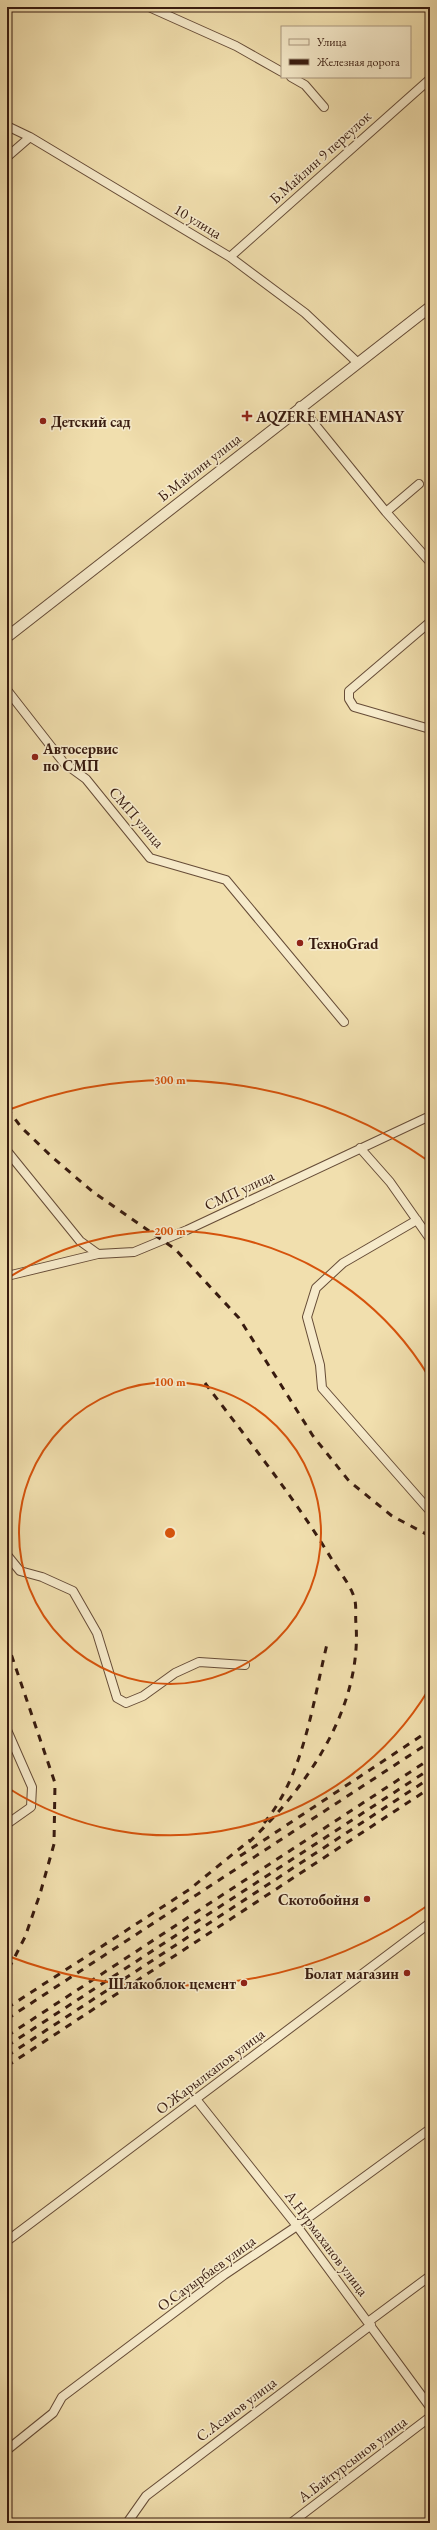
<svg xmlns="http://www.w3.org/2000/svg" width="437" height="2530" viewBox="0 0 437 2530" font-family="'EB Garamond',serif">
<style>
.lines{fill:none;stroke-linecap:round;stroke-linejoin:round}
.minor-casing{stroke:#664c37;stroke-width:10}
.tertiary-casing{stroke:#664c37;stroke-width:12}
.minor{stroke:#f6eaca;stroke-width:8}
.tertiary{stroke:#f6eaca;stroke-width:10}
.rail{stroke:#381b0f;stroke-width:3;stroke-dasharray:7 7;stroke-linecap:butt}
.ring{fill:none;stroke:#d6530c;stroke-width:2}
.poi-dot{fill:#8f2418;stroke:#f6eaca;stroke-width:1.5}
.labels{text-anchor:middle;dominant-baseline:central;stroke-width:3.5;stroke-linejoin:round;paint-order:stroke}
.street-label{font-size:15px;fill:#381b0f;stroke:#f6eaca}
.poi-label{font-size:15px;font-weight:bold;fill:#381b0f;stroke:#f6eaca;text-anchor:start}
.centre{fill:#d6530c;stroke:#f6eaca;stroke-width:2}
.ring-label{font-size:12px;text-anchor:middle;font-weight:bold;fill:#d6530c;stroke:#f6eaca;stroke-width:3.5;stroke-linejoin:round;paint-order:stroke}
</style>
<rect width="100%" height="100%" fill="#f1dfae"/>
<filter id="stains"><feTurbulence type="fractalNoise" baseFrequency=".005" numOctaves="4"/><feColorMatrix values="0 0 0 0 .2 0 0 0 0 .09 0 0 0 0 .02 0 0 0 .5 -.17"/></filter>
<radialGradient id="worn" r=".72"><stop offset=".6" stop-color="#630" stop-opacity="0"/><stop offset="1" stop-color="#630" stop-opacity=".3"/></radialGradient>
<g class="lines">
<defs>
<path id="minor" d="M149,7l87,39 46,26
M291,77l14,8 19,22
M7,126l23,11 200,120 75,56 53,50
M7,157l23,-20
M230,257l200,-178
M300,406l86,106 44,50
M386,512l33,-28
M430,622l-81,69v8l5,8 76,22
M7,690l57,73 22,16 64,79 76,22 118,142
M360,1148l30,34 40,57
M7,1151l73,90 18,13 36,-2 53,-22 243,-114
M417,1220l-74,43 -27,25 -9,29 13,48 2,23 108,123
M7,1276l91,-22
M7,1555l13,16 22,6 31,14 24,42 20,65 9,5 17,-7 32,-23 24,-11 46,3
M7,1730l25,57 -1,20 -24,17
M196,2099l101,127 133,181
M7,2241l423,-318
M368,2322l62,-46
M7,2450l46,-37 9,-16 162,-122 73,-49 133,-97
M127,2523l19,-27 225,-171
M291,2523l139,-106"/>
<path id="tertiary" d="M7,637l423,-330"/>
</defs>
<use href="#minor" class="minor-casing"/>
<use href="#tertiary" class="tertiary-casing"/>
<use href="#minor" class="minor"/>
<use href="#tertiary" class="tertiary"/>
<path class="rail" d="M7,1108l14,19 30,29 42,36 82,57 64,69 74,118 36,45 43,35 38,20
M205,1383c43,57 89,114 126,175 7,12 19,26 23,39 3,8 1,19 2,27 6,85 -50,165 -110,221
M7,1642l48,141 -1,61 -14,50 -15,43 -18,35
M264,1823c41,-49 49,-123 64,-183
M240,1856l190,-126
M7,2008l183,-119 60,-49
M7,2019l423,-277
M7,2036l423,-277
M7,2046l423,-277
M7,2056l423,-278
M7,2066l423,-278"/>
</g>
<g class="ring">
<circle cx="170" cy="1533" r="151"/>
<path d="M429 1689A302 302 0 0 1 8 1788M8 1278A302 302 0 0 1 429 1377"/>
<path d="M430 1904A453 453 0 0 1 8 1956M8 1110A453 453 0 0 1 430 1162"/>
</g>
<g class="poi-dot">
<path d="M245 410h4v4h4v4h-4v4h-4v-4h-4v-4h4z"/>
<circle cx="43" cy="421" r="4"/>
<circle cx="35" cy="757" r="4"/>
<circle cx="300" cy="943" r="4"/>
<circle cx="367" cy="1899" r="4"/>
<circle cx="407" cy="1973" r="4"/>
<circle cx="244" cy="1983" r="4"/>
</g>
<g class="labels">
<g class="street-label">
<text transform="translate(320 157) rotate(-42)">Б.Майлин 9 переулок</text>
<text transform="translate(198 221) rotate(31)">10 улица</text>
<text transform="translate(199 467) rotate(-38)">Б.Майлин улица</text>
<text transform="translate(137 817) rotate(49)">СМП улица</text>
<text transform="translate(239 1190) rotate(-25)">СМП улица</text>
<text transform="translate(210 2071) rotate(-37)">О.Жарылкапов улица</text>
<text transform="translate(327 2243) rotate(53)">А.Нурмаханов улица</text>
<text transform="translate(206 2273) rotate(-36)">О.Сауырбаев улица</text>
<text transform="translate(236 2409) rotate(-37)">С.Асанов улица</text>
<text transform="translate(352 2459) rotate(-37)">А.Байтурсынов улица</text>
</g>
<g class="poi-label">
<text x="256" y="416">AQZERE EMHANASY</text>
<text x="51" y="421">Детский сад</text>
<text x="43" y="748">Автосервис<tspan x="43" dy="17">по СМП</tspan></text>
<text x="308" y="943">ТехноGrad</text>
<text x="359" y="1899" text-anchor="end">Скотобойня</text>
<text x="399" y="1973" text-anchor="end">Болат магазин</text>
<text x="236" y="1983" text-anchor="end">Шлакоблок цемент</text>
</g>
</g>
<circle cx="170" cy="1533" r="6" class="centre"/>
<g class="ring-label">
<text x="170" y="1084">300 m</text>
<text x="170" y="1235">200 m</text>
<text x="170" y="1386">100 m</text>
</g>
<rect width="437" height="2530" fill="none" stroke="#f1dfae" stroke-width="24"/>
<rect x="8" y="8" width="421" height="2514" fill="none" stroke="#381b0f" stroke-width="2"/>
<rect x="12" y="12" width="413" height="2506" fill="none" stroke="#381b0f"/>
<rect x="281" y="26" width="130" height="52" fill="#f6eaca" stroke="#aa977f"/>
<rect x="289" y="39" width="20" height="6" fill="#f6eaca" stroke="#aa977f"/>
<text x="317" y="46" font-size="12" fill="#381b0f">Улица</text>
<rect x="289" y="59" width="20" height="6" fill="#381b0f" stroke="#aa977f"/>
<text x="317" y="66" font-size="12" fill="#381b0f">Железная дорога</text>
<rect width="100%" height="100%" filter="url(#stains)"/>
<rect width="100%" height="100%" fill="url(#worn)"/>
</svg>
